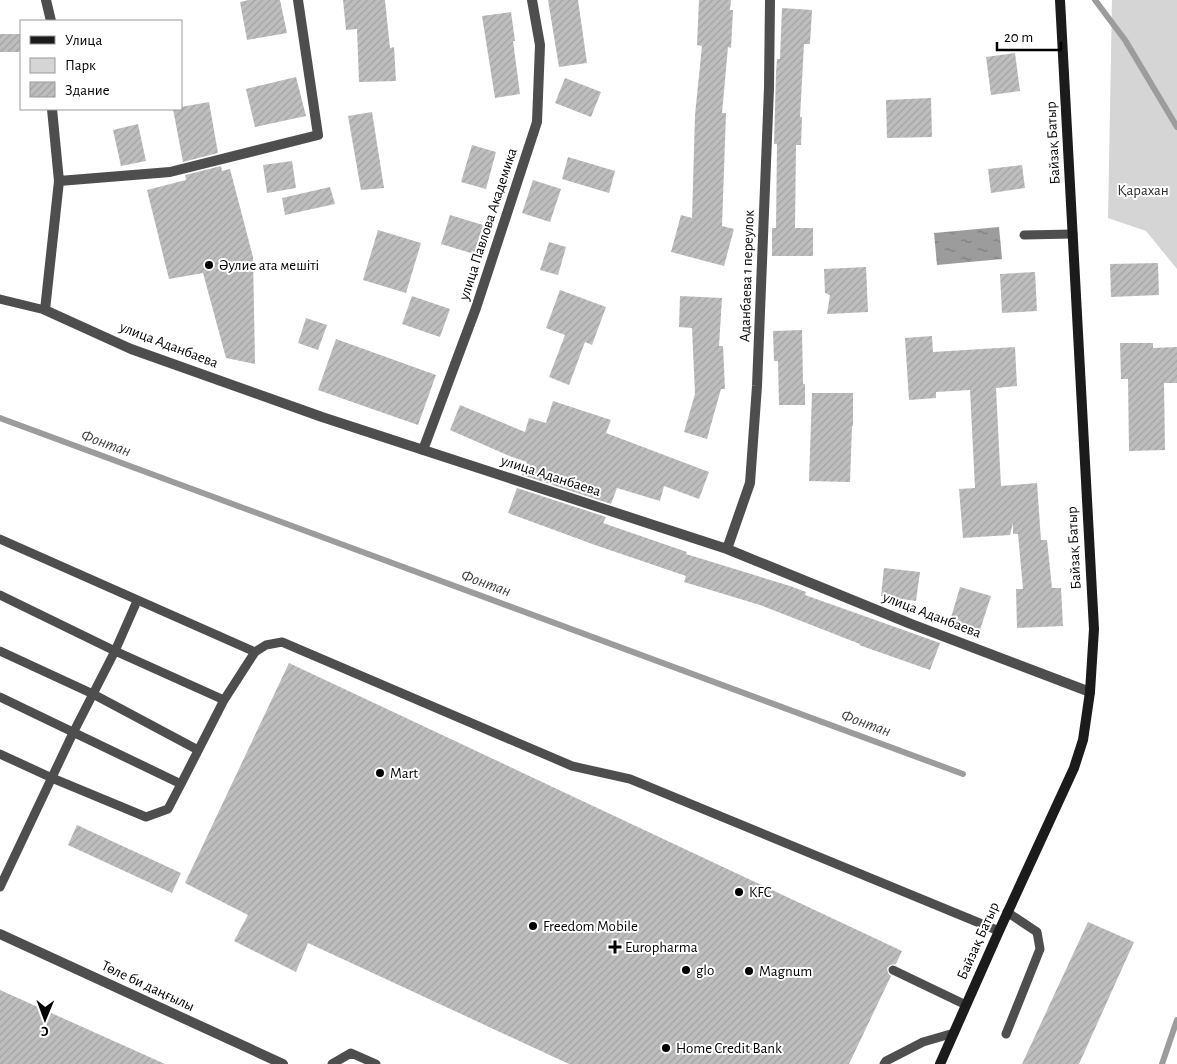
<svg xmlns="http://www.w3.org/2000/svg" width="1177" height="1064" viewBox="0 0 1177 1064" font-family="'Alegreya Sans',sans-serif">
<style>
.park{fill:#d5d5d5}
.water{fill:url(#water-ripples)}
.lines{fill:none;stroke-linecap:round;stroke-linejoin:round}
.stream{stroke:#9c9c9c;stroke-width:6}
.building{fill:url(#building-hatch)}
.lane{stroke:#4e4e4e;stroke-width:9}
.street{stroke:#4e4e4e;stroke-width:10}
.secondary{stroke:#1b1b1b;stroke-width:10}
.poi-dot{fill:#000;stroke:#fff;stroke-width:2}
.labels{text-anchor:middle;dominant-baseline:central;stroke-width:4;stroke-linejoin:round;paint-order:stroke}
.street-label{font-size:15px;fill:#000;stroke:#fff}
.park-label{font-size:15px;fill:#2c2c2c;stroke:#fff}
.poi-label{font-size:15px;fill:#000;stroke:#fff;text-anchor:start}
.water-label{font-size:16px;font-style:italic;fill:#3d3d3d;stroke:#fff}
</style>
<defs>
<pattern id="water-ripples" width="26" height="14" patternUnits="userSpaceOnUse" patternTransform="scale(1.25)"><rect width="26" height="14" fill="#9c9c9c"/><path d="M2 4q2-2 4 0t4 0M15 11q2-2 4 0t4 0" fill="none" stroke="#7d7d7d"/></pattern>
<pattern id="building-hatch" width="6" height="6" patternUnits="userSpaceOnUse" patternTransform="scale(1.25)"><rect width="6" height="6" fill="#bebebe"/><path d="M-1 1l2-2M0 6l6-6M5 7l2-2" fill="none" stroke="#a2a2a2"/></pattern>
</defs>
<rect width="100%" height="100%" fill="#fff"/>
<path class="park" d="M1112,0h65v269l-31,-38 -38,-13z"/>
<path class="water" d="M999,227l3,32 -65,6 -3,-32z"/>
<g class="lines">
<path class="stream" d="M1095,0l30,40 52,87
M0,418l963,356
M1162,1064l15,-44"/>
</g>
<path class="building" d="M249,0h31l7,33 -40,7 -7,-38z
M343,0h42l5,48 4,-1 2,34 -37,1 -2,-53 -11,1z
M548,0h30l9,63 -28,4z
M699,0h32l-1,10h3l-2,38 -3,-1 -6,66h4l-4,113 12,3 -10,37 -53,-14 10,-37 11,3 3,-103 7,-69 -5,-1z
M782,8l30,2 -2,34h-6l-4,73h2l-1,28h-5l-1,83h18v28h-41v-28h4l1,-84h-3l2,-71 1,-14h3z
M511,12l4,29h-2l7,53 -25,4 -13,-82z
M0,34h21v18h-21z
M1015,53l5,38 -29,4 -5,-38z
M296,77l10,39 -51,11 -9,-38z
M565,78l36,14 -10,25 -36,-14z
M931,98l1,39 -45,1 -1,-38z
M209,102l9,51 -35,9 -10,-53h8v-2z
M372,112l12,76 -23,2 -13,-74z
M138,124l8,37 -25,5 -8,-36z
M472,145l24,7 -10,37 -25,-7z
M568,157l47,14 -6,22 -47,-14z
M292,161l4,27 -29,5 -4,-28z
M1022,165l3,23 -34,5 -3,-24z
M221,166l1,5 8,-2 23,88 2,107 -29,-6 -23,-85 -34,6 -22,-89 39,-10 -1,-5z
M533,180l28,9 -11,33 -28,-9z
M330,187l5,17 -50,11 -3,-17z
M450,215l33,10 -9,29 -33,-10z
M378,230l43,13 -15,50 -43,-13z
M549,242l17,5 -8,28 -18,-5z
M1158,263l1,32 -48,2 -1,-33z
M866,267l2,45 -41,2 3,-19 -5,-2 -1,-24z
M1035,272l2,39 -35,2 -2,-39z
M560,290l46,17 -14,38 -7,-3 -16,43 -20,-8 16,-42 -19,-7z
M412,296l38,13 -10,28 -38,-13z
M680,296l42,2 -3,48h4l2,43h-4l-14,50 -23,-7 11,-38 -3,-66 -13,-1z
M306,318l21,7 -9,25 -20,-7z
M802,330l1,54h2v21h-26l-1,-44h-4l-1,-30z
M932,336l1,16 82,-5 2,39 -21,2 5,98 36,-3 4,57h6l5,48h9l2,38 -46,2 -1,-39h7l-5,-55h-5v-11l-3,12 -47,3 -4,-49 16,-1 -5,-98 -34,2v6l-27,2 -4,-62z
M336,339l100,36 -18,50 -100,-35z
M1120,343h33v5l24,-1v36h-13l1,67 -36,1 -1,-72h-7z
M812,393h41v33h-1l-2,56 -41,-1z
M553,401l58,19 -5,13 103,39 -10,27 -35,-13 -4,15 -43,-13 -6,16 -89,-29 5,-13 -15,-5 -62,-27 10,-25 65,27 4,-14 17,5z
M517,488l89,29 -3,6 84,29 -1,2 104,32 16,6 -1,3 135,48 -10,27 -71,-25 1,-1 -100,-39 -76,-23 2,-6 -91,-31 -87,-32z
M884,568l36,4 -4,29 -35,-5z
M960,587l31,9 -11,34 -30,-9z
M289,663l613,288 -6,13 -6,1 -3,3 1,5 3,3 -42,88h-280l-261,-121 -12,29 -62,-31 14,-26 -63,-32z
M77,825l104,48 -9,20 -104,-48z
M1088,922l46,20 -55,122h-57z
M0,990l165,74h-165z"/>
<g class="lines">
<path class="lane" d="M1024,235l49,-1
M0,299l45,11
M0,539l255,113
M0,595l115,56 109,49
M0,651l93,43 105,56
M0,697l181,87 43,-84 31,-48 11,-7 16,-3 290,124 58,13 369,152
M0,754l52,24 94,39 22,-8 13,-25
M0,887l73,-154 42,-82 22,-50
M893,970l73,35
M1006,1034l34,-85 -3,-17 -30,-20
M332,1064l19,-11 25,11
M884,1064l2,-3 37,-19 31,-9"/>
<path class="street" d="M46,0l5,21
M52,109l7,72 -14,129 86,39 191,68 405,132 184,75 179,68
M59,181l111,-9 148,-37 -20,-135
M423,450l53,-142 61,-186 3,-77 -8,-45
M727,549l23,-66 7,-97 12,-298 1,-88
M0,934l283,130"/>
<path class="secondary" d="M940,1064l59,-133 75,-163 9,-28 7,-48 4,-63 -34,-629"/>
</g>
<g class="poi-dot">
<circle cx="209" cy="265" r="5"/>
<circle cx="380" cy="773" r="5"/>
<circle cx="739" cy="892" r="5"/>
<circle cx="533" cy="926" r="5"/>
<path d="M612.5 939.5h5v5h5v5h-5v5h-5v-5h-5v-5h5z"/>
<circle cx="686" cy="970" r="5"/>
<circle cx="749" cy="971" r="5"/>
<circle cx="666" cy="1048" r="5"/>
</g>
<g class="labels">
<g class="street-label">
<text transform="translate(1053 143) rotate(-93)">Байзақ Батыр</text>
<text transform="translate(488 224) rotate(-72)">улица Павлова Академика</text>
<text transform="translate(747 276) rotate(-88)">Аданбаева 1 переулок</text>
<text transform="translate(169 345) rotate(21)">улица Аданбаева</text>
<text transform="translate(551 476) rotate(18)">улица Аданбаева</text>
<text transform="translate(1074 548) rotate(-93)">Байзақ Батыр</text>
<text transform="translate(932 615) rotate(21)">улица Аданбаева</text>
<text transform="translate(978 941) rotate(-66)">Байзақ Батыр</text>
<text transform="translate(148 986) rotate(25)">Төле би даңғылы</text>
</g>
<g class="park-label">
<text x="1143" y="190">Қарахан</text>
</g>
<g class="poi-label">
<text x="219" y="265">Әулие ата мешіті</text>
<text x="390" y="773">Mart</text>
<text x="749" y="892">KFC</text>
<text x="543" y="926">Freedom Mobile</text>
<text x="625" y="947">Europharma</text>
<text x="696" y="970">glo</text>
<text x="759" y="971">Magnum</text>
<text x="676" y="1048">Home Credit Bank</text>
</g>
<g class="water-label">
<text transform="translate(106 443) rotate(20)">Фонтан</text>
<text transform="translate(486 583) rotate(20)">Фонтан</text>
<text transform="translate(866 723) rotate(20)">Фонтан</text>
</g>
</g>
<rect x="20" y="20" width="162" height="90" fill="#ffffff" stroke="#999999"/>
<rect x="30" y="36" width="25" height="8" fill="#1b1b1b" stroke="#999999"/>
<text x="65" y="45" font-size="15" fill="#000000">Улица</text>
<rect x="30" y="58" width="25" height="15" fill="#d5d5d5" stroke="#999999"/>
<text x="65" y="70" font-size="15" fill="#000000">Парк</text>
<rect x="30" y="82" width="25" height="15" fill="url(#building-hatch)" stroke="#999999"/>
<text x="65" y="95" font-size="15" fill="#000000">Здание</text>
<g transform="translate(45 1019) rotate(181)" stroke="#ffffff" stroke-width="4" paint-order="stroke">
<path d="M0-4L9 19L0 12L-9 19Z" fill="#000000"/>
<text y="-8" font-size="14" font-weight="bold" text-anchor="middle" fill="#000000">С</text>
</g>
<path d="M997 42v8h64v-8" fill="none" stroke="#000000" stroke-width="2.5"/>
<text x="1004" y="42" font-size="15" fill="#000000" stroke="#ffffff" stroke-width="4" paint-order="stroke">20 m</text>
</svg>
